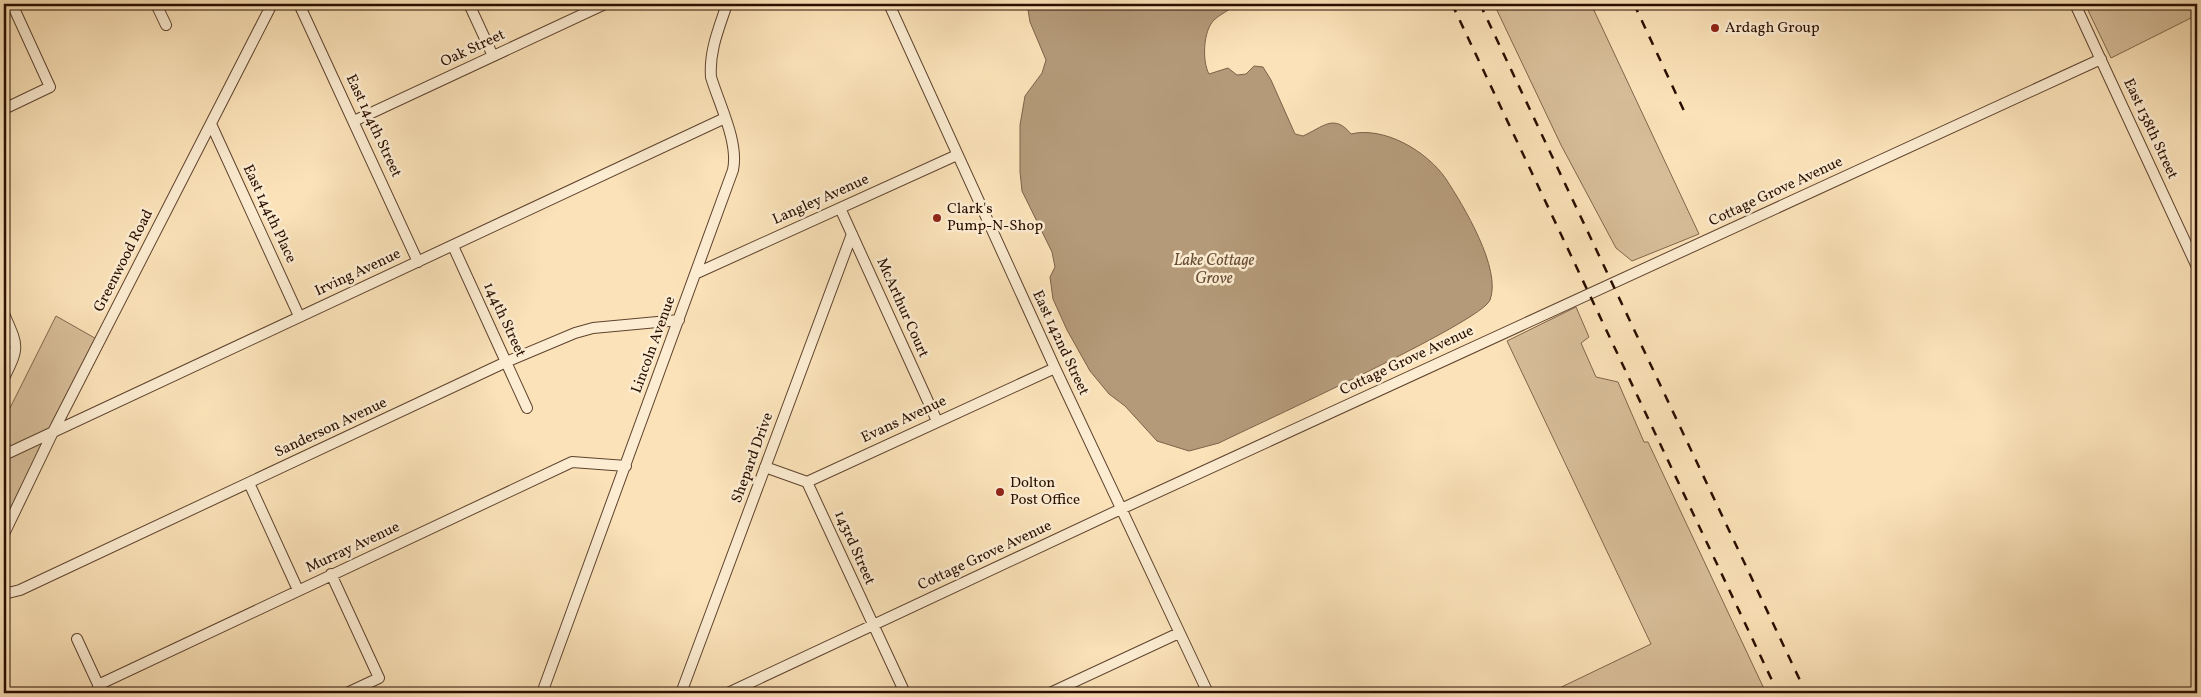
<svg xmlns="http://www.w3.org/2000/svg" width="2201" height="697" viewBox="0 0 2201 697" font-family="Vollkorn,serif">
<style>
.green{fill:#d7be99;stroke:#80664c}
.water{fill:#b49a79;stroke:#7c6249}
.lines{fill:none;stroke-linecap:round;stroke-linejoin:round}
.minor-casing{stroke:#5e432e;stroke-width:12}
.minor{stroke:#fcecd1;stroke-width:10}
.rail{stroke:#290e00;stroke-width:2.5;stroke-dasharray:9 9;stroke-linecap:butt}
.poi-dot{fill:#8f2418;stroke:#fcecd1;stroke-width:2}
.labels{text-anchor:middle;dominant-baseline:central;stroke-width:5;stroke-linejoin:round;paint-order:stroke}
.poi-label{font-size:15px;fill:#290e00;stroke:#fcecd1;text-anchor:start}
.street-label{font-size:15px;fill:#290e00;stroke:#fcecd1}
.water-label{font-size:16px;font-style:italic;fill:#684d36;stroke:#fcecd1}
</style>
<rect width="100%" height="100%" fill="#fbe2b8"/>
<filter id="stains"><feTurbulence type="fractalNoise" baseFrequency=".004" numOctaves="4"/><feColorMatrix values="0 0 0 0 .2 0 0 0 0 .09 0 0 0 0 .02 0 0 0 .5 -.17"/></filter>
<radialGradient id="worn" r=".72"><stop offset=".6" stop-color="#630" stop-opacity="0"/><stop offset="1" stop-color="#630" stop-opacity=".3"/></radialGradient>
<path class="green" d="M1494,4h97l108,230 -67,27 -16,-13 -55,-103z
M2085,4h112v11l-86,43z
M1576,307l13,30 -8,6 15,34 22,5 26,60h4l118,251h-217l102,-49 -144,-303z
M56,316l44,25 -96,190v-111z"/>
<path class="water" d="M1027,4h209c-7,7 -16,10 -22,16 -11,11 -12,41 -5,54l19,-6 9,7 9,-1 8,-8 9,1 8,13 24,54 8,2c20,-9 31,-23 48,-2 33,-8 76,17 95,45 17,26 56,90 44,121 -8,22 -235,125 -271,143l-30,8 -32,-10 -32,-35 -16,-12 -19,-23 -23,-41 -14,-31 -3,-22 5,-10 -3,-15 -30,-61 -2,-19v-47l5,-29 17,-23 4,-13 -16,-38z"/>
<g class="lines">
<defs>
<path id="minor" d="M156,4l10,21
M299,4l119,258
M469,4l24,52
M889,4l166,364 153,325
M2075,4l122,263
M4,109l46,-22 -38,-83
M354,121l251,-117
M211,124l88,192
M840,208l97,213
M453,246l74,162
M697,273l260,-118
M4,314c14,32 16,32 0,64
M4,455l721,-337
M765,467l42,15 248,-114
M807,482l98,211
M249,483l49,107
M4,534l49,-102 219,-428
M331,574l48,104 -32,15
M4,594l16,-4 486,-228 69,-29 18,-5 86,-8
M77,639l25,54
M98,685l474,-223 54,4
M542,693l191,-523c6,-28 -14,-66 -22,-93 -2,-26 8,-49 16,-73
M681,693l171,-459
M728,693l393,-184 980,-450
M1050,693l129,-60"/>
</defs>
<use href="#minor" class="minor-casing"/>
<use href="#minor" class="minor"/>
<path class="rail" d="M1452,4l326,689
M1480,4l326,689
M1634,4l51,109"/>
</g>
<g class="poi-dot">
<circle cx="1715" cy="28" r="5"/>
<circle cx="937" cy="218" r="5"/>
<circle cx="1000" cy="492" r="5"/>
</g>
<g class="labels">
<g class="poi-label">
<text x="1725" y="28">Ardagh Group</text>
<text x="947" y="209">Clark's<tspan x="947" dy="17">Pump-N-Shop</tspan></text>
<text x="1010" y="483">Dolton<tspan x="1010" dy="17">Post Office</tspan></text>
</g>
<g class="street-label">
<text transform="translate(473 49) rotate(-25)">Oak Street</text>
<text transform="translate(373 126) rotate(65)">East 144th Street</text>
<text transform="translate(2150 129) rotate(65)">East 138th Street</text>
<text transform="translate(1776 192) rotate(-25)">Cottage Grove Avenue</text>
<text transform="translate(821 200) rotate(-24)">Langley Avenue</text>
<text transform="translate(269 214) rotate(65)">East 144th Place</text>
<text transform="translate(124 261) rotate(-63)">Greenwood Road</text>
<text transform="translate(358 273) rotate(-25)">Irving Avenue</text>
<text transform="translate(902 308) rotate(66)">McArthur Court</text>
<text transform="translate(504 320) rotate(65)">144th Street</text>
<text transform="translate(1060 343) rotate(65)">East 142nd Street</text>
<text transform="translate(654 345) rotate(-70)">Lincoln Avenue</text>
<text transform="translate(1407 361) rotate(-25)">Cottage Grove Avenue</text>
<text transform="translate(904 420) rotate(-25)">Evans Avenue</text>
<text transform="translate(331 428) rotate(-25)">Sanderson Avenue</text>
<text transform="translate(753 458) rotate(-70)">Shepard Drive</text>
<text transform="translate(353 548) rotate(-25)">Murray Avenue</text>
<text transform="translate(854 548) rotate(66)">143rd Street</text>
<text transform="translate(985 556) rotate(-25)">Cottage Grove Avenue</text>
</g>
<g class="water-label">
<text x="1214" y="261">Lake Cottage<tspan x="1214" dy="18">Grove</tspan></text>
</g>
</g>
<rect width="2201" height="697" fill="none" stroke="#fbe2b8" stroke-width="20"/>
<rect x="5" y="5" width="2191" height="687" fill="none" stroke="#290e00" stroke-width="2.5"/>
<rect x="10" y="10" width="2181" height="677" fill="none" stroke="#290e00"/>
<rect width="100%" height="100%" filter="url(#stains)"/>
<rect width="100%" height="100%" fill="url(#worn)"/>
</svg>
